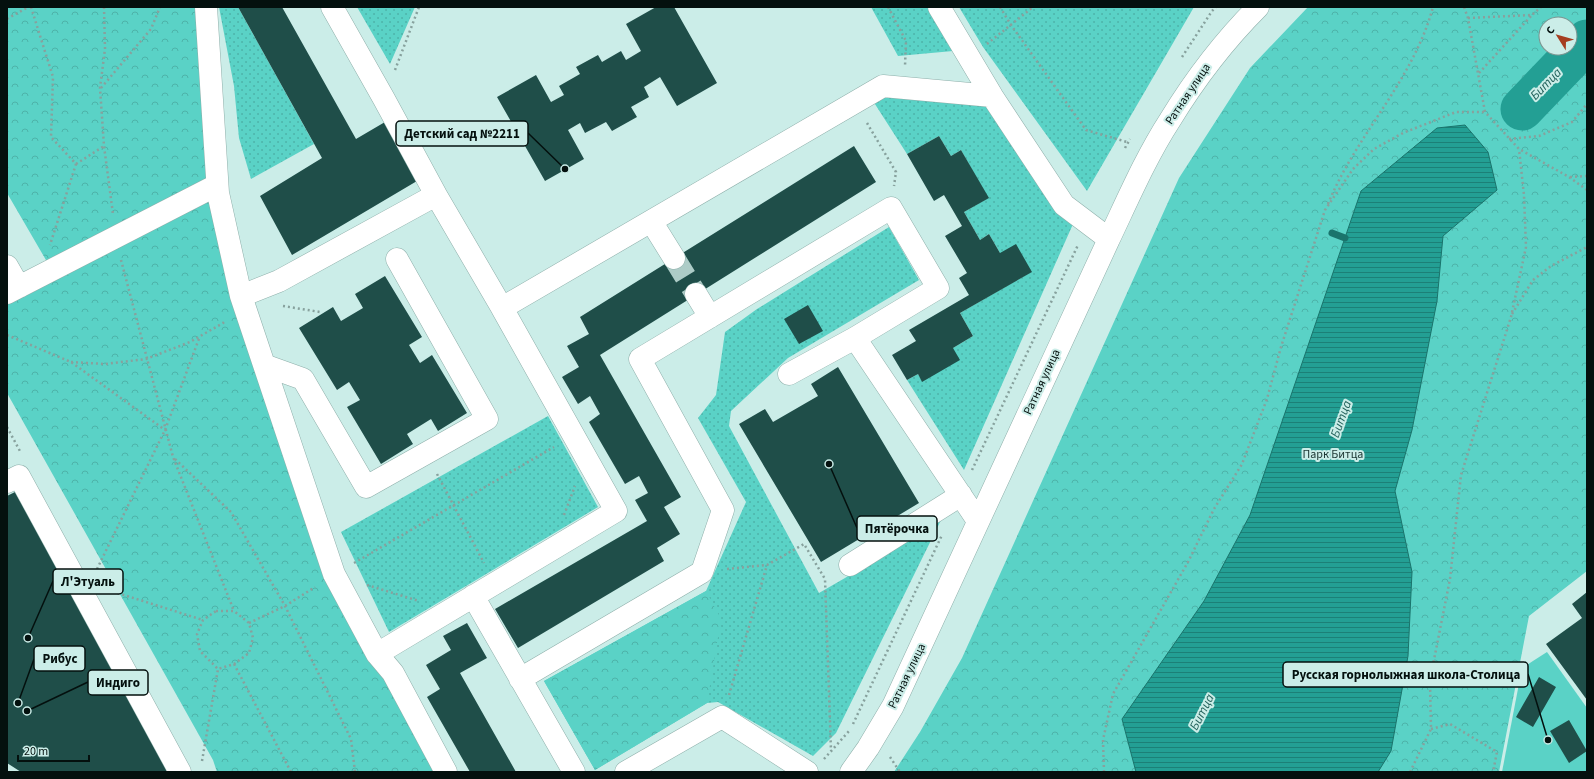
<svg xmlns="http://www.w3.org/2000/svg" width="1594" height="779" viewBox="0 0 1594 779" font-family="'Source Sans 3',sans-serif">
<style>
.grass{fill:url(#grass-dots)}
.park{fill:url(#park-crowns);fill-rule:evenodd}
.pitch{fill:#5ad2c6}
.water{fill:url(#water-rules);stroke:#1a746c}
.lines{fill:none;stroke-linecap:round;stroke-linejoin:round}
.stream{stroke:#1a746c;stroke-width:7}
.river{stroke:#239f94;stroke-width:43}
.building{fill:#1f4e49}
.minor-tunnel{stroke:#adccc7;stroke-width:22;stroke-dasharray:22 11;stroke-linecap:butt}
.minor-casing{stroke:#8eafaa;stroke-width:23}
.path{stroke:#87a19d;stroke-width:2.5;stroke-dasharray:2 3;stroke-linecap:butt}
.minor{stroke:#fff;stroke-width:22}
.labels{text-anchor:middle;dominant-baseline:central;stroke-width:4;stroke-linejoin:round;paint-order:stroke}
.street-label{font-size:12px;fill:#04100e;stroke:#cbede8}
.park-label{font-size:12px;fill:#1a3431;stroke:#cbede8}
.water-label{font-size:13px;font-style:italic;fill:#22605a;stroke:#cbede8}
.leader{fill:none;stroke:#04100e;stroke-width:1.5}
.callout-dot{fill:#04100e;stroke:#cbede8;stroke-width:1.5}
.callout{fill:#cbede8;stroke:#04100e;stroke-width:1.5}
.callout-label{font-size:13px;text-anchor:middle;font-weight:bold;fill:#04100e}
</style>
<defs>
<pattern id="grass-dots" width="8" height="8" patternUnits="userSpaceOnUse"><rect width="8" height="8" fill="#5ad2c6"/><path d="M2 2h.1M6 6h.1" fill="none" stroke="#4db3a9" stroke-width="1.8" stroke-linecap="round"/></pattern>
<pattern id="park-crowns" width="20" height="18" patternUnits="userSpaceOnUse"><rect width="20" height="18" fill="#5ad2c6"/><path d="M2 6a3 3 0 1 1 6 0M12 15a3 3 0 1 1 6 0" fill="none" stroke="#4db3a9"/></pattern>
<pattern id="water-rules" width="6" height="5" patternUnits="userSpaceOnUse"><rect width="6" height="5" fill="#239f94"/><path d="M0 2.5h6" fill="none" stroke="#1c8077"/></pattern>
</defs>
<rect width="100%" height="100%" fill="#cbede8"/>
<path class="grass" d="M219,7h19l76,137 -63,35 -12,-41 -5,-52z
M357,7h58l-25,57z
M871,7h57l25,44 -55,5z
M959,7h235l-107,184 -104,-144z
M885,93l104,11 84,120 -109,246 -57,-90 11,-6 4,7 31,-33 20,-12 -13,-23 71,-41 -31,-19 -11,-19 -9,6 -16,-28 24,-14 -27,-48 -10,6 -12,-20 -32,18 -34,-53z
M889,227l30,53 -131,78 -57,53 -2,15 90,167 26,-15 99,-64 -108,219 -23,23 -95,-54 -11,1 -112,67 -51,-89 162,-90 40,-89 -48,-84 18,-23 9,-63 32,-23z
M548,416l50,91 -209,125 -48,-100z"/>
<path class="park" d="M7,7h196l7,144 76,293 149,328h-218l-4,-12 -206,-367v-89l50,-25 -50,-86z
M1308,7h279v564l-58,45 -30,156h-605l26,-40 42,-74 217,-480 71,-110zM1546,24h24v24h-24z
M706,591l15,28 -14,84 -112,67 -51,-89z"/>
<path class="pitch" d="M1547,652l40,56v64h-85l20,-104z"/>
<path class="water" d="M1465,125l23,27 9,38 -54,46 -6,65 -25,129 -17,61 17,81 -4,84 -17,95 -13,21h-242l-14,-53 82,-118 46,-86 111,-324 76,-63z"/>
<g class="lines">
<path class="stream" d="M1332,233l13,5"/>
<path class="river" d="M1522,109l65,-68"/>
</g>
<path class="building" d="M238,7h44l74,132 29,-17 32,59 -125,74 -32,-59 62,-38z
M656,7h18l43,76 -40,23 -17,-29 -16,10 5,10 -18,10 6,10 -25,14 -6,-9 -21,11 -5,-10 -12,7 16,29 -39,22 -48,-84 39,-22 15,27 13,-7 -5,-9 21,-12 -4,-7 22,-12 4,7 19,-11 5,9 15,-9 -15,-27z
M939,136l12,20 10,-6 28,48 -25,14 16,28 9,-6 11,19 16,-9 16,28 -72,41 13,23 -20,12 7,12 -38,22 -4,-8 -11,6 -15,-25 24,-14 -7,-11 60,-35 -10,-17 8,-5 -22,-37 17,-10 -18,-31 -10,6 -27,-47z
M854,146l22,36 -276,173 81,142 -17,10 16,27 -23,14 7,13 -146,87 -23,-39 152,-88 -12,-21 13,-7 -9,-17 -14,8 -36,-62 11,-8 -10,-18 -12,8 -16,-27 17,-10 -12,-21 22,-12 -9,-17z
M385,276l37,61 -13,8 11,18 12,-8 35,58 -29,18 -7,-12 -24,15 6,10 -32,20 -34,-57 13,-7 -11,-18 -12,8 -38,-62 34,-21 8,14 22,-13 -8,-14z
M808,305l15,26 -24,13 -15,-25z
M838,367l81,136 -98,59 -82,-138 26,-15 8,13 45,-26 -7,-12z
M15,492l41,70 112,205 -2,5h-145l-14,-9v-267z
M1587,592v108l-41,-56 36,-26 -10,-14z
M467,623l20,35 -27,15 56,99h-46l-43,-75 13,-8 -14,-24 25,-15 -8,-14z
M1539,677l17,10 -23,40 -17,-10z
M1569,720l18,31 -18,12 -19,-32z"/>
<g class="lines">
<path class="minor-tunnel" d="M674,258l22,36"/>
<defs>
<path id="minor" d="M206,7l12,186 23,103 93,278 43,80 16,19 53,99
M332,7l52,92 52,96
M939,7l53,89
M651,221l23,37
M7,266l12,21
M7,293l210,-108
M696,294l14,23
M241,296l38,-15 157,-86 66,113 381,-222 109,10 72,109 45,34
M855,338l123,183
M264,365l39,14 63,108 121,-68 -90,-160
M7,482l12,-6 161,296
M850,565l111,-70
M473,596l101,176
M377,654l239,-143 -114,-203
M520,679l182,-107 21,-62 -83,-151 251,-151 47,80 -83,50 -66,36
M626,772l96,-55 85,55
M851,772l17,-24 25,-42 216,-467c19,-40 37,-82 61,-119 25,-41 54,-79 88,-113"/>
</defs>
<use href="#minor" class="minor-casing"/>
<path class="path" d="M31,7l22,70 -2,60 25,27 -26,81
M104,7l1,42 -5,39 4,58 9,68
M888,7l18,34 -1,25
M1000,7l11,18 75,105 41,12
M1464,7l4,11 17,94 34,37 50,28 18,13
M1468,18l64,-3 9,-8
M7,19l21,-12
M987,44l46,-37
M1182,57l30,-46 4,-4
M395,70l24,-63
M1479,73l53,-58
M101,88l50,-59 9,-22
M867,123l29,49 -2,14
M1509,139l30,-3 33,-14 15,-18
M1125,148l5,-9
M76,164l28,-18
M1570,177l17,-1
M1328,204c28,-69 85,-123 105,-197
M121,260l52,197 61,154
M283,306l37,6
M1512,314l21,-34 18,-14 36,-19
M7,335l64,27 94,68
M71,362l34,2 41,-5 44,-17 33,-19 2,-2
M7,427l14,26
M175,459l56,53 54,94 66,133 4,33
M972,470l106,-225
M437,474l47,89
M564,515l11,-29
M354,563l200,-116
M97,569l68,-139 35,-94
M727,569l40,-4 37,-21 21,35 6,172
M367,585l52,16
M108,590l95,30
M216,611h18l15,12 4,15 -4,15 -15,11 -16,5 -18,-18 -3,-17 6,-14z
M249,623l36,-17 30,-19
M234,664l57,108
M729,695l38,-130
M853,724l89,-189
M1431,729l19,-5 47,28 -4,20
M890,757l10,15
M824,759l26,-29
M202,761l16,-92
M1104,772l-1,-32 10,-46 75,-132 26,-53 28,-45 25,-65 14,-52 44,-137 28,-41 21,-20 29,-16 53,-21h29
M1410,772l21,-43 -1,-49 20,-101 11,-104 50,-158 15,-70 -2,-52 -5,-46"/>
<use href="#minor" class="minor"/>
</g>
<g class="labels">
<g class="street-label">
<text transform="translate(1188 94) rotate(-56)">Ратная улица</text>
<text transform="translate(1042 382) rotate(-65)">Ратная улица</text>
<text transform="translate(907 676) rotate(-64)">Ратная улица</text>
</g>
<g class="park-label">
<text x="1333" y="454">Парк Битца</text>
</g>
<g class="water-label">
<text transform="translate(1546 84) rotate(-46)">Битца</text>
<text transform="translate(1341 419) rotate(-70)">Битца</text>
<text transform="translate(1202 712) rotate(-63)">Битца</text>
</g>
</g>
<path class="leader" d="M565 169L528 133M829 464L857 528M28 638L53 581M18 703L34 659M1548 740L1528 674M27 711L88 682"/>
<g class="callout-dot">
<circle cx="565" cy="169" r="4"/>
<circle cx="829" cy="464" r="4"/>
<circle cx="28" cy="638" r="4"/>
<circle cx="18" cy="703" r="4"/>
<circle cx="1548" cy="740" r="4"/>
<circle cx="27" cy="711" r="4"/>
</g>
<g class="callout">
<rect x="396" y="121" width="132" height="25" rx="4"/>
<rect x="857" y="516" width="80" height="25" rx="4"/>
<rect x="53" y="569" width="70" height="25" rx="4"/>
<rect x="34" y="646" width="51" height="25" rx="4"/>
<rect x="1283" y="662" width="245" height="25" rx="4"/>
<rect x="88" y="670" width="60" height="25" rx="4"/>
</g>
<g class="callout-label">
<text x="462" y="138">Детский сад №2211</text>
<text x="897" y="533">Пятёрочка</text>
<text x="88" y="586">Л'Этуаль</text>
<text x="60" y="663">Рибус</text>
<text x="1406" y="679">Русская горнолыжная школа-Столица</text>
<text x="118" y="687">Индиго</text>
</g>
<rect width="1594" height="779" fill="none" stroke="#04100e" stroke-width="16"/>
<g transform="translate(1558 36) rotate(307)"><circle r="19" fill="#cbede8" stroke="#7b9591"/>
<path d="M0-3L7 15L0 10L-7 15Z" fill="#a53d20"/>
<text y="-6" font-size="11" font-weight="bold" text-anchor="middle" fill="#04100e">С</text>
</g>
<path d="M18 755v6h71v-6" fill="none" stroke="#04100e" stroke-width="2"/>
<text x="24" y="755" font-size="12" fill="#04100e" stroke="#cbede8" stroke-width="3" paint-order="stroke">20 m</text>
</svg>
